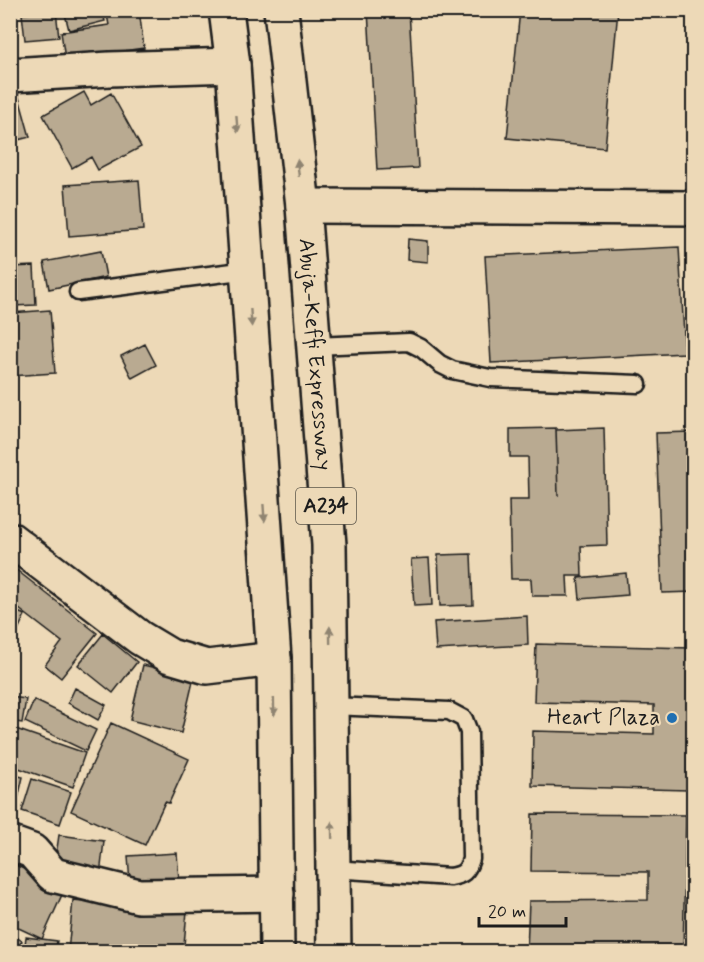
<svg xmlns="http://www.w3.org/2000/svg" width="704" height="962" viewBox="0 0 704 962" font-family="Mynerve,sans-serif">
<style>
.building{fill:#b9aa91;stroke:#1c1c1c;stroke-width:1.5}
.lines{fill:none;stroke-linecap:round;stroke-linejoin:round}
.lane-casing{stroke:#1c1c1c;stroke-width:21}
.street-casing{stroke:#1c1c1c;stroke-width:38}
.highway-casing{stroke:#1c1c1c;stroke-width:38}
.lane{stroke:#edd9b7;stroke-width:16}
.street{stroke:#edd9b7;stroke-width:33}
.highway{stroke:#edd9b7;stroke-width:33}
.oneway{fill:#8f8471}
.poi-dot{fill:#1f6fb2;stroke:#edd9b7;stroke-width:2}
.labels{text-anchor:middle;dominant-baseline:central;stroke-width:4.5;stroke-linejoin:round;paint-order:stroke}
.shield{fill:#edd9b7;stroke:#5b554a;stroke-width:1.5}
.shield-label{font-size:21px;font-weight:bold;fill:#1c1c1c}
.street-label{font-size:22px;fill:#1c1c1c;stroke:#edd9b7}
.poi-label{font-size:22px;fill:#1c1c1c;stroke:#edd9b7;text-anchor:end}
</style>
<rect width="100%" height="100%" fill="#edd9b7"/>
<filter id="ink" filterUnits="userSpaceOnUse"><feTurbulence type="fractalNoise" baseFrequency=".0167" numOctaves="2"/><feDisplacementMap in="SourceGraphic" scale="12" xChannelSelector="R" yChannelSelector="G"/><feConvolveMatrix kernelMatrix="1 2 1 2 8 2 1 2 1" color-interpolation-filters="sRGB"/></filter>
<g filter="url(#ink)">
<path class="building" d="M64,10h38l3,11 -36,9z
M106,10h33l5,38 -79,11 -4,-27 48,-7z
M368,10h41l9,158 -41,2z
M520,10h98l-13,138 -98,-10z
M56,11l3,26 -34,3 -3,-26z
M15,83l15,54 -20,5v-58z
M84,92l7,13 20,-12 30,54 -43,23 -7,-13 -19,11 -29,-53z
M139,180l4,50 -74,6 -4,-51z
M408,239l20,2v21l-21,-2z
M679,247l6,106 -194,10 -6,-107z
M101,251l5,26 -57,12 -5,-27z
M34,266l2,39 -24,1 -2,-39z
M50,310l5,63 -45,3v-63z
M145,344l11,21 -24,13 -11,-22z
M556,428l2,68 -2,-66 48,-2 3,117 -26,1 1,30h-15l1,20h-36l-1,-17h-20l-2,-79h20l-1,-43h-18v-28z
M692,432l2,51v109l-32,1 -6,-160z
M471,554l2,51 -33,1 -2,-51z
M429,558l3,47 -18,1 -3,-47z
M10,565l87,68 -36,45 -16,-13 17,-23 -52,-40z
M626,573l2,22 -48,4 -2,-21z
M10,609l15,6 -15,32z
M527,616l1,29 -92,5 -2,-28z
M103,634l34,28 -24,31 -35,-28z
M536,644l155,4 -3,142 -156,-4 1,-55 121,3v-29l-120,-3z
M143,665l51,12 -13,56 -51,-13z
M75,688l31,17 -8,15 -30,-17z
M10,697l16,2 -4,24 -12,-2z
M34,700l62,30 -10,21 -61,-29z
M111,723l78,36 -20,44 -4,-1 -20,43 -74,-34z
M10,727l75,26 -12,34 -63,-22z
M10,774l13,3 -10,43 -3,-1z
M32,779l39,13 -11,32 -38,-13z
M532,814l154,1 -3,137h-156l2,-51 119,-1v-28l-117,-1z
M59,835l45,6 -4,34 -46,-6z
M177,853l2,27 -49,3 -2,-27z
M13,864l52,24 -23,51 -32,-15v-54z
M73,900l114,11 -3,34h-4l-1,7h-111z
M10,933l12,8 -7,11h-5z
M26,937l31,4 -2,11h-31z"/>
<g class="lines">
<defs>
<path id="lane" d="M78,292l170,-22
M314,346l95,-4 12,6 19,16 12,6 38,8 148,6
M331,706l118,5 15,8 5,13 2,127c-4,13 -8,16 -21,18l-117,-8"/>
<path id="street" d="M10,75l100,-6 123,-4
M303,206l391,2
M10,539l130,99 30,18 37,11 67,-8
M10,843l22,8 21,24 86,21 138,-2"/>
<g id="highway">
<path d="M226,10l7,55 41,594 3,293"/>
<path id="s1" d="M281,10l22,196 26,339 5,407"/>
</g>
</defs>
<use href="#lane" class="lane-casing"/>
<use href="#street" class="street-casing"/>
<use href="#highway" class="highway-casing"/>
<use href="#lane" class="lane"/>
<use href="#street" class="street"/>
<use href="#highway" class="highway"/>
</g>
<defs><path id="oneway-solid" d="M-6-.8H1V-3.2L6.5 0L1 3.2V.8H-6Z" transform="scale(1.5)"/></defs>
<g class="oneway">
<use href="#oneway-solid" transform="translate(237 124) rotate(86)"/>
<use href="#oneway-solid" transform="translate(298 168) rotate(-96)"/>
<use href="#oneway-solid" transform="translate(251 318) rotate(86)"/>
<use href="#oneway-solid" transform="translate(264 513) rotate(86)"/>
<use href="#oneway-solid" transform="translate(330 635) rotate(-91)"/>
<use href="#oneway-solid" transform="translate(274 707) rotate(89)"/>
<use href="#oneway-solid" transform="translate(332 830) rotate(-91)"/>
</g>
</g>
<circle class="poi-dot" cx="672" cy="718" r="6"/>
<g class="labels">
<rect class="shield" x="296" y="488" width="60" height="36" rx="4.5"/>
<g class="shield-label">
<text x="326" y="506">A234</text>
</g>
<g class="street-label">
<text stroke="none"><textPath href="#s1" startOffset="346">Abuja-Keffi Expressway</textPath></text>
</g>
<g class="poi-label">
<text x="660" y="718">Heart Plaza</text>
</g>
</g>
<rect width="704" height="962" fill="none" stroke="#edd9b7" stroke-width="36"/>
<rect x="18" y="18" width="668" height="926" fill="none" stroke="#1c1c1c" stroke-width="2" filter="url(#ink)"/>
<path d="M479 917v9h87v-9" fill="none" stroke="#1c1c1c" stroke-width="3"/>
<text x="488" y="917" font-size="18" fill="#1c1c1c" stroke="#edd9b7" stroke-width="4.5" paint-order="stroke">20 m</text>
</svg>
